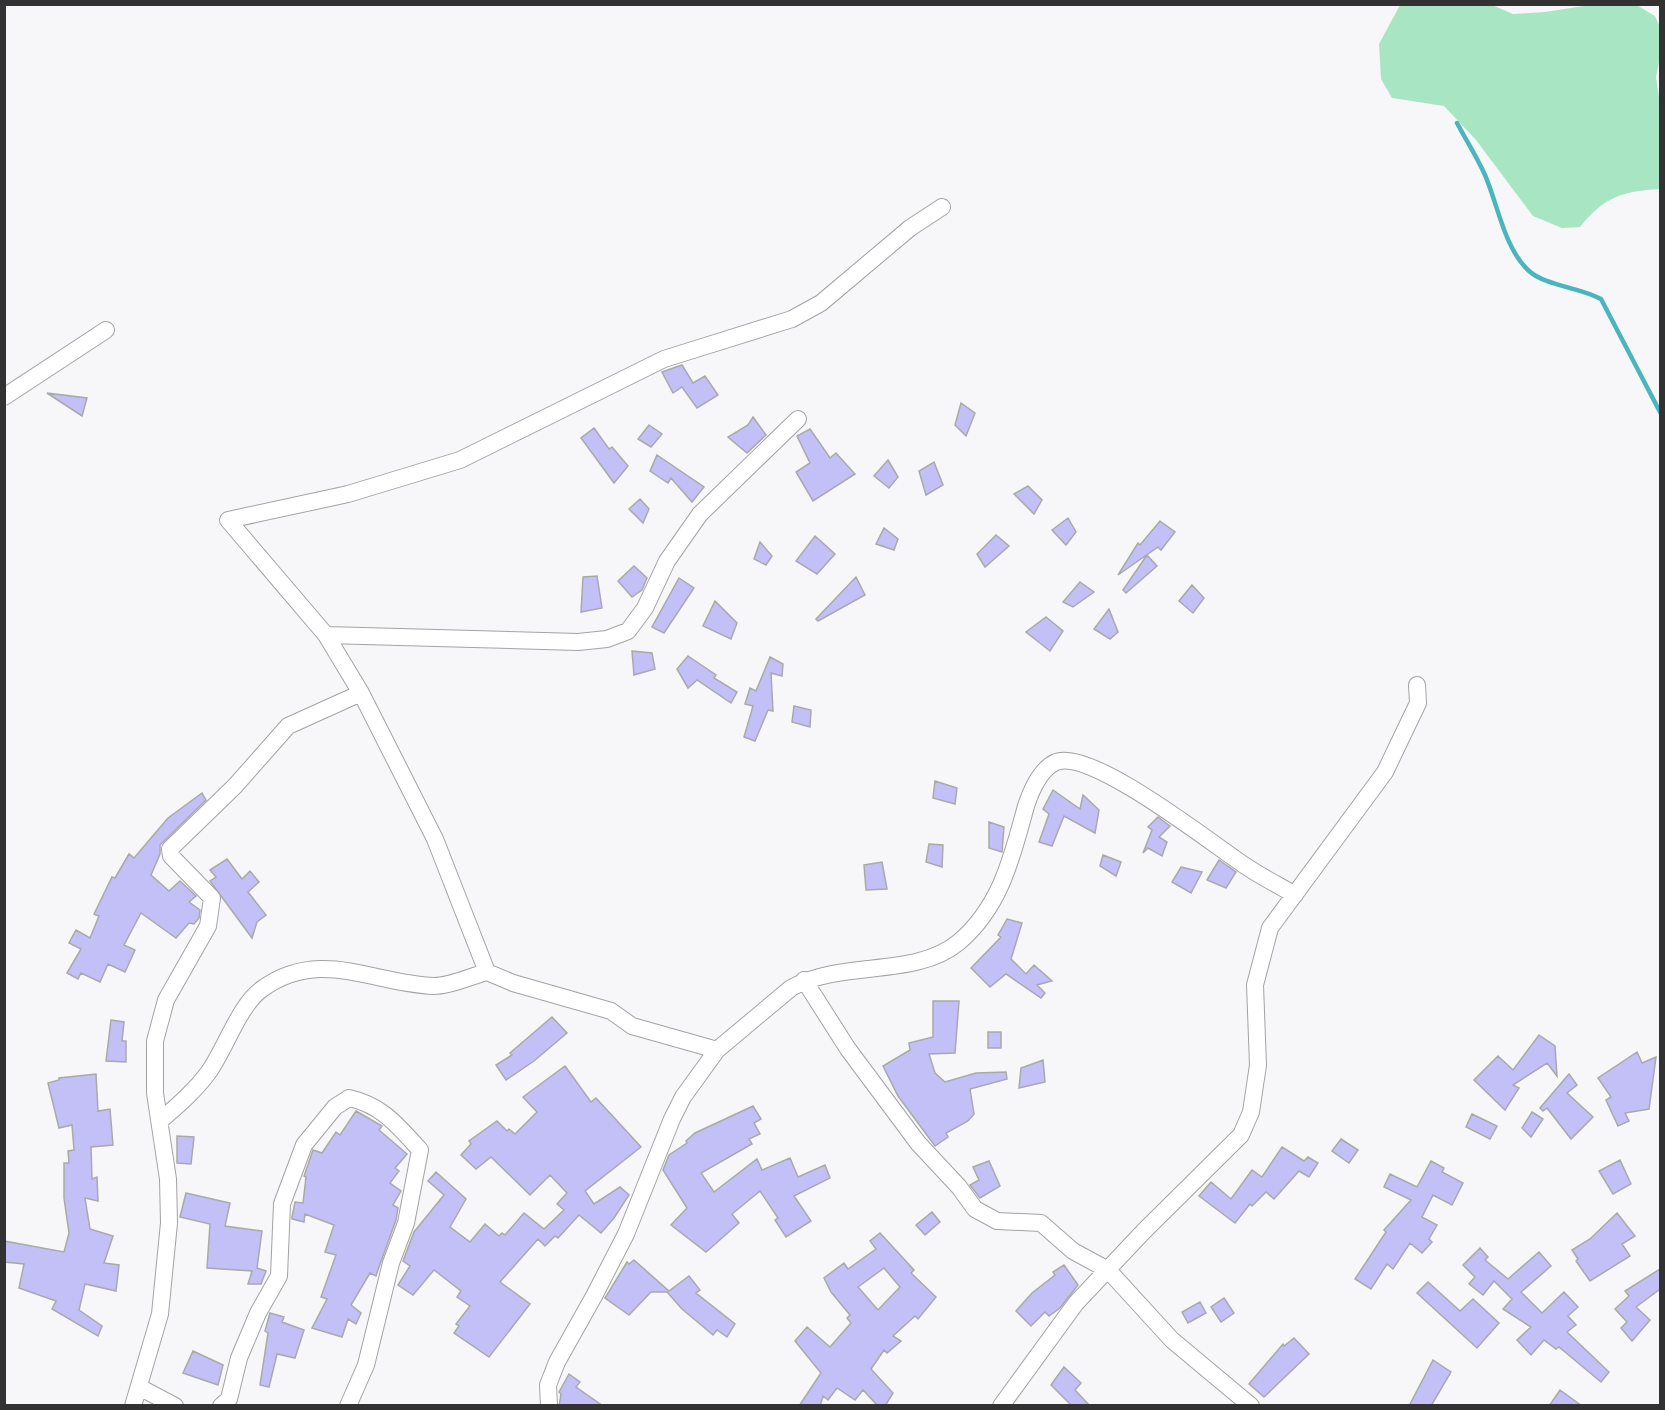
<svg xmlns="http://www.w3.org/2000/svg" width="1665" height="1410" viewBox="0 0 1665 1410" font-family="'Fira Sans Condensed',sans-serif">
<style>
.green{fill:#a8e6c3}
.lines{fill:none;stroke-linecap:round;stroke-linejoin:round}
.stream{stroke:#4bb5be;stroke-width:4.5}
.building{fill:#c2c0f7;stroke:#a9a9ab;stroke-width:1.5;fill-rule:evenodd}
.minor-casing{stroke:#a3a3a5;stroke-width:18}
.minor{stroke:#fff;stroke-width:16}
</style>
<rect width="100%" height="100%" fill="#f7f7f9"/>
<path class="green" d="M1400,5h92l21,9 32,-2 45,-7 45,-1 20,12 5,11v30l-4,20 4,27v85c-37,2 -56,8 -80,38l-18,1 -29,-12 -57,-76 -32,-34 -52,-8 -11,-19 -2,-35z"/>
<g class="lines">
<path class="stream" d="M1457,123c9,17 20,34 28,52 13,30 19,73 44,96 17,15 50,16 72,28l59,113"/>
</g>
<path class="building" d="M682,365l11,18 12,-7 13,19 -21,13 -15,-21 -9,6 -11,-21z
M47,393l40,5 -5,18z
M961,403l14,10 -9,23 -11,-11z
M753,417l13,18 -19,18 -19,-16 20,-12z
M649,425l13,9 -11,13 -13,-8z
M594,428l15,21 3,-2 16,19 -14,17 -33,-45z
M810,429l20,29 6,-5 19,21 -42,27 -17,-29 14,-9 -13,-27z
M657,455l47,32 -12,15 -21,-24 -3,5 -18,-12z
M888,460l10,17 -9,11 -15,-12z
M934,462l9,23 -17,10 -7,-24z
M1028,486l14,14 -8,14 -20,-20z
M640,499l9,10 -6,14 -14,-14z
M1068,518l8,14 -10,13 -14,-15z
M1160,521l15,11 -14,18 -3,-3 -40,28 20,-32 2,2z
M884,528l14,11 -4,11 -18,-6z
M996,535l13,11 -24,21 -8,-13z
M815,536l20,18 -18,20 -21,-13z
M760,542l12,14 -6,9 -12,-6z
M1147,555l10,11 -31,27 -3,-3z
M634,566l13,12 -5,12 -10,7 -14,-16z
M597,576l5,32 -21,4 2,-35z
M856,577l9,18 -47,26 -2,-2z
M679,578l15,10 -30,45 -12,-6z
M1080,582l14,10 -21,15 -10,-5z
M1192,585l12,13 -11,15 -14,-12z
M715,601l22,22 -6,16 -28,-13z
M1109,609l9,23 -8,7 -16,-10z
M1046,617l17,14 -13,20 -24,-19z
M632,651l20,2 3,16 -21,6z
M688,656l28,19 -2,3 23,14 -6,11 -34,-23 -9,8 -11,-19z
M770,657l13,7 -1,12 -11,-3 2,38 -5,-1 -13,31 -11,-4 9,-31 -8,-2 5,-16 6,3z
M794,706l17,4 -1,17 -18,-5z
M935,781l22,7 -2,16 -22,-6z
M1053,790l27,19 3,-14 16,15 -4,23 -31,-17 -12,30 -13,-4 10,-28 -6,-5z
M202,793l4,7 -46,45v9l-9,21 18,16 11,-10 16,15 -7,6 11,8 -1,8 -5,6 -5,-1 -13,15 -35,-25 -17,32 11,5 -10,22 -17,-8 -8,18 -19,-9 -3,6 -11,-6 14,-24 -12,-6 7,-13 14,8 9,-22 -5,-2 18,-37 3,1 14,-24 5,4 34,-40z
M1158,817l12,9 -11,11 8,5 -5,14 -14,-8 -5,5 9,-23 -4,-3z
M989,822l15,5 -2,25 -13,-4z
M929,844l14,1 -1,22 -16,-5z
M1103,855l18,7 -5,14 -16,-10z
M227,859l15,20 8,-8 9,11 -11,10 18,23 -9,7 -5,16 -42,-57 6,-4 -6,-7z
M1219,860l17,12 -10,16 -19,-8z
M882,862l5,27 -21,1 -2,-25z
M1181,867l21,5 -11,21 -19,-11z
M1007,919l15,4 -11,36 15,15 8,-9 18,16 -15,4 8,8 -4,5 -35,-24 -16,13 -19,-19 30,-31 -3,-2z
M933,1001h26l-4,52 -26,1 6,19 10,9 31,-9 30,-1 1,7 -37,10 4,25 -6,7 -22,12 2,4 -13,9 -37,-50 -15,-30 27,-16 -1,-7 24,-6z
M552,1017l15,16 -33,28 -28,19 -10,-15 16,-10 -2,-2z
M111,1020l13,2 -2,19h4v21l-20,-1z
M988,1032h13v16h-13z
M1539,1035l16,11 2,30 -10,-13 -34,22 6,3 -14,22 -31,-30 24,-24 15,14z
M1637,1052l5,11 14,-6 -7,52 -24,4 4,8 -11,5 -12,-26 5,-3 -13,-19z
M1043,1060l2,22 -26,6 2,-20z
M565,1066l26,36 5,-4 45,49 -56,44 9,13 26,-17 9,8 -15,23 -13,15 -22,-18 -21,23 -3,-2 -10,10 -7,-7 -38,43 30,22 -41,53 -35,-24 5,-7 -3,-2 14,-18 -13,-9 4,-6 -27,-21 -21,25 -15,-10 12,-19 -7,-5 11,-29 30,-37 -16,-14 8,-9 30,27 -16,28 20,15 15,-18 14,12 3,-3 3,2 19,-22 20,16 20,-19 -7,-6 10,-11 -17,-18 -20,20 -39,-38 -15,12 -15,-14 10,-11 -2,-3 28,-20 10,10 2,-2 6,5 22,-22 -14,-15z
M96,1074l2,37 12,-2 3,36 -22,2 1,32 5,-2 1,24 -13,-3 5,31 23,7 -9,27 15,2 -3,26 -31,-7 -6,26 23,16 -4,10 -46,-27 4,-8 -37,-13 5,-24 -20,-2v-21l60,11 5,-19 -5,-35v-35h5l-1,-12 6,-1 -2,-25 -13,3 -11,-45 11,-3v-2z
M1569,1074l8,11 -10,8 26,24 -22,22 -24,-31 -4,3 -3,-3z
M753,1106l8,13 -7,4 6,11 -11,5 3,5 -51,29 13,19 43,-33 5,11 28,-12 8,19 27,-12 5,13 -36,18 17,25 -25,16 -11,-17 3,-2 -18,-27 -28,23 7,9 -33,29 -35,-27 16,-17 -24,-38 6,-15 18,-12 -1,-2 9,-8z
M356,1111l26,15 -3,4 28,24 -12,14 4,3 -9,12 11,8 -8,14 5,3 -2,12 -17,47 -3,9 -6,-3 -19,32 10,8 -5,11 -8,-5 -6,18 -30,-9 15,-29 -6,-2 15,-42 -11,-3 9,-27 -29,-11 -1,8 -12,-3v-2l3,-15 8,1 3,-26 -2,-1 9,-26 9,3 14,-21 4,3z
M1532,1112l11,7 -12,18 -9,-9z
M1472,1114l25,12 -7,13 -24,-12z
M177,1136l17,1 -3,27 -14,-1z
M1341,1139l17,11 -9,13 -17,-12z
M1282,1147l22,14 4,-4 10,6 -9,14 -10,-6 -25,28 -8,-7 -14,14 -2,-2 -15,19 -36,-27 12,-14 20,17 21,-29 10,7z
M1620,1160l11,24 -18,10 -14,-23z
M989,1161l11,25 -20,12 -10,-13 9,-5 -6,-13z
M1431,1161l13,7 -2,4 21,11 -11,22 -19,-10 -11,22 15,8 -8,14 3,3 -10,11 -12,-10 -17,26 -6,-5 -16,25 -16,-10 31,-47 -2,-2 27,-30 -27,-13 6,-13 27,13z
M186,1193l44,10 -5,23 37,5 -5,37 9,3 -5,13h-13l4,-13 -45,-3 3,-44 -30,-7z
M932,1212l8,10 -15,13 -9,-10z
M1617,1213l18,23 -13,8 8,12 -40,25 -14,-20 2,-2 -6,-9 18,-11z
M880,1233l34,37 -3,3 25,24 -18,22 -3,-3 -22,20 8,5 -14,12 -3,-3 -13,19 22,24 -8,13h-7l-15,-16 -8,10 -18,-12 -9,12 -5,-4 -3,10h-21l22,-33 -26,-32 12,-14 23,20 21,-24 -4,-5 3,-3 -19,-23 -7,-14 20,-15 4,6 28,-20 -6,-8zM884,1268l16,19 -22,23 -20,-23z
M1480,1248l8,9 -3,3 23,19 31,-27 12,14 -30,26 21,21 22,-21 14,15 -10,9 8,9 -9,7 42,40 -8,10 -42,-35 -3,2 -12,-9 -13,15 -14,-15 14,-13 -28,-18 9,-10 -18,-18 -11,14 -14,-11 6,-7 -12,-12z
M634,1260l35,31 20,-15 11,14 -4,3 39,31 -8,13 -10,-7 -4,5 -31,-26 -15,-17h-16l-22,23 -24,-17 22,-36 2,2z
M1064,1265l14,20 -18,23 -11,8 -4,-4 -14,14 -15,-15 16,-18 23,-18 -2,-3z
M1660,1269v20l-24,18 14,13 -18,21 -11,-13 6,-6 -12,-13 14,-13 -4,-5z
M1428,1282l32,29 13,-12 26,24 -22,25 -60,-55z
M1224,1298l10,15 -13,9 -10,-15z
M1200,1302l6,11 -18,10 -6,-11z
M270,1313l14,4 -2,5 22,8 -9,28 -18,-4 -8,33 -9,-2 8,-52 -3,-2z
M1294,1338l15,16 -45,43 -15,-13 34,-40 1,2z
M193,1351l30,14 -5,20 -35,-12z
M1433,1360l18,12 -20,34h-22z
M1064,1367l17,16 -6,7 15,16h-18l-21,-21z
M569,1374l11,8 -4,5 27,19h-44l2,-12 -2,-2z
M1560,1390l22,16h-33z"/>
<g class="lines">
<defs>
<path id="minor" d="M4,397l102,-67
M326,635l252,7 29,-3 21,-8 17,-23 22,-47 33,-47 98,-95
M804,980l44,69 70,94 41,44 16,22 22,12 44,2 32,28 35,19 64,70 79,66
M717,1050l-85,-24 -21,-15 -98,-28 -26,-11 -52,-133 -74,-146 -35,-58 -98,-115 120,-26 112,-34 204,-101 128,-40 29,-16 89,-75 32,-21
M160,1121c17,-15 34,-29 48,-48 17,-23 31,-68 54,-84 58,-42 111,-5 172,-3 17,0 37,-10 53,-14
M139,1387l36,19
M133,1406l27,-92 9,-91 -1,-44 -13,-86v-52l11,-41 42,-74 4,-28 -41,-42 -1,-7 65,-63 53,-60 73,-33
M221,1406l8,-7 10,-41 19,-45 21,-37 3,-72 22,-59 31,-38 14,-9c33,7 49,28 71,52l-14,73 -15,40 -25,102 -18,41
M549,1406l-1,-21 9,-23 37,-66 32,-62 46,-115 11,-22 34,-47 74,-62c52,-29 123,-9 168,-46 42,-36 53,-85 67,-136 5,-15 14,-37 30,-44 35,-14 155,81 188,103 16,11 34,20 51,30
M1001,1406l75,-103 68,-72 97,-96 10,-23 7,-47 -3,-80 15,-57 115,-156 33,-69 -1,-18"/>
</defs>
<use href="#minor" class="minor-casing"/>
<use href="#minor" class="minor"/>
</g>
<rect width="1665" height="1410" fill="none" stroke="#323233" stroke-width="12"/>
</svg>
